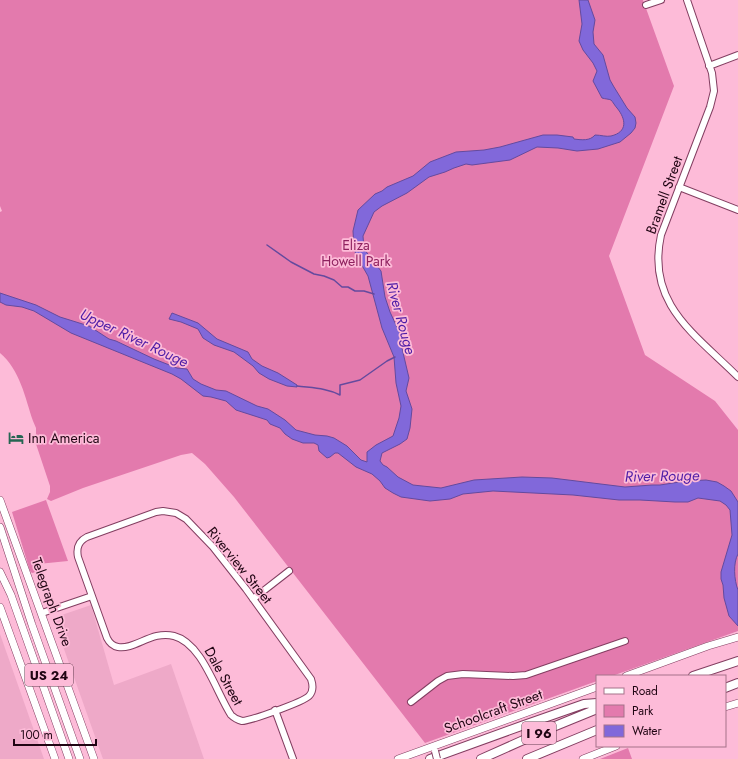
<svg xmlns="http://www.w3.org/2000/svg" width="738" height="759" viewBox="0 0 738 759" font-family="Jost,sans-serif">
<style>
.built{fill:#eea9c8}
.green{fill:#e37aad}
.water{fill:#8168da;stroke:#644a9e}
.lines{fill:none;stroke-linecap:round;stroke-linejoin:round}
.stream{stroke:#644a9e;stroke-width:1.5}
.minor-casing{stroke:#833e61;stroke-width:8}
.major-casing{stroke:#833e61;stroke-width:8}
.highway-casing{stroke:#833e61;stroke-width:10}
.minor{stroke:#fff;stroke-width:6}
.major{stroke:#fff;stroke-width:7}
.highway{stroke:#fff;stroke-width:8}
.minor-bridge-casing{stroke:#833e61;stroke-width:8;stroke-linecap:butt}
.minor-bridge{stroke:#fff;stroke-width:6}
.labels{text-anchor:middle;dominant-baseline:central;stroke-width:3.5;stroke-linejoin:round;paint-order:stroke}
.shield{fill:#fdbbd8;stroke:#623c4e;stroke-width:1}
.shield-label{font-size:13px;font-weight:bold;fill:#200513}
.street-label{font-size:14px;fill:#200513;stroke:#fdbbd8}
.park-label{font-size:14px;fill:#8f215f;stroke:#fdbbd8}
.poi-label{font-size:14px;fill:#200513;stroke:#fdbbd8;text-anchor:start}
.water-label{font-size:15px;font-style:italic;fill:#4e1da6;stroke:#fdbbd8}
</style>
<rect width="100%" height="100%" fill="#fdbbd8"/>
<path class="built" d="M91,605l23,80 57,-21 33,95h-101l-50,-141z
M0,634l44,125h-44z"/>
<path class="green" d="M0,0h643l31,86 -65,170 36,99 70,46 23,29v201l-126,45h-15v5l-172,62 -191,-246 -29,-33 -13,-11 -11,2 -98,33 -32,13 -4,-2 3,-7v-6l-14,-42v-16l-3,-7c-8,-24 -13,-51 -33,-68v-141l2,-1 -2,-5z
M46,500l22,61 -30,3 -2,2 1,6 -5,1 -2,-2 -18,-59z
M628,748l4,11h-32z"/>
<path class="water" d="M579,0h9l7,20 -2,12 1,12 9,11 7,25 4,7 13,21 8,9 1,6 -1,5 -4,5 -11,9 -22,7 -21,2 -19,-3 -21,-1 -27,13 -38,5 -6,-1 -12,4 -9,4 -16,5 -22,16 -25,13 -8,6 -11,24 1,13 17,22 4,26 5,15 12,26 -1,6 8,34 -3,13 6,18 -2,19 -3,11 -7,5 -18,9 -2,8 3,4 4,2 11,10 15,8 28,3 33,-8 48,-3 30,1 73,9 27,-2h8l26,-4 20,-1 11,2 7,4 7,5 7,11v52c-5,9 -4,26 0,36v36l-9,-10 -5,-18 -1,-13 -2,-6v-7l11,-37 -2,-25 -4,-5 -6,-4 -22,-3 -10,4h-13l-35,-2h-21l-46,-5 -80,-4 -30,3 -13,5 -20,2 -29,-4 -8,-4 -8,-5 -5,-7 -8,-7 -16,-7 -18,-14h-3l-5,4 -3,1 -8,-7 -1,-6 -4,-2h-11l-11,-4 -7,-5 -5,-6 -10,-4 -3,-4 -31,-10 -10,-9 -15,-4 -8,-1 -22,-17 -9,-5 -101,-41 -37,-22 -12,-4 -16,-2 -6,-3v-9l36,12 24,12 29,9 20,13 7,2 38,18 23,9 10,1 6,10 8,5 15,6 10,1 31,15 11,3 17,11 11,10 19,5 12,1 7,2 13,8 14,14 6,2v-10l9,-7 17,-9 6,-18 2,-12 -5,-23 -2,-26 -12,-29 -14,-52 -12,-21 -2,-7 -1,-17 5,-21 17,-16 7,-3 5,-4 26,-11 17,-14 26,-10 28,-2 16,-3 43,-12h14l16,2 1,2c8,1 16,2 21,-4 6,0 11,2 16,1 17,-4 15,-17 6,-28 -2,-2 -4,-6 -6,-8 -2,-1 -6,-1 -9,-2l-9,-17 4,-10 -4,-8 -10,-13 -4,-9 3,-17z
M172,313l26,10 19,16 31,13 4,7 10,7 16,7 19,12v2l-10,-1 -18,-7 -10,-6 -6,-7 -19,-14 -20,-7 -11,-7 -5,-9 -17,-7 -12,-3z"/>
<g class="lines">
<path class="stream" d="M267,245l24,17 23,12 10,2 10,4 8,7h6l7,4h9l10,3
M297,386c15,2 30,2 43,9v-10l20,-5 27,-19 8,-4"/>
<defs>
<path id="minor" d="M687,0l25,73 2,18 -4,16 -49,128c-15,69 34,99 77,142
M646,5l15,-5
M709,66l29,-11
M679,187l59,23
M163,511l13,2 10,6 27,28 33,42 65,90c2,6 2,13 -2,17 -6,6 -59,25 -67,25 -4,-1 -8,-3 -11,-6 -15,-23 -29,-72 -57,-79 -22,-6 -39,14 -56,11 -6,-1 -9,-5 -11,-9l-29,-81c-2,-10 1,-16 9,-20l69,-25z
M253,599l36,-28
M42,613l50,-17
M411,702l27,-21 9,-5 16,-2 50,2 13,-1 99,-34
M275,710l18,49"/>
<path id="major" d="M0,500l94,259
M0,527l32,98 48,134
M0,572l11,23 58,164
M0,607l55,152
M626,676l82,-30 30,-9
M725,707l13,-4
M398,759l199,-72
M583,759l33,-13"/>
<path id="highway" d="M693,676l45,-15
M725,688l13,-5
M430,759l94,-34 60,-21 13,-1
M481,759l67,-30 49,-20
M527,759l70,-29"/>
</defs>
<use href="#minor" class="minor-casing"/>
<use href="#major" class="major-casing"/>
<use href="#highway" class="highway-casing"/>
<use href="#minor" class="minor"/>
<use href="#major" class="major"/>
<use href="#highway" class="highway"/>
<defs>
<path id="minor-bridge" d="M435,751l2,8"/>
</defs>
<use href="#minor-bridge" class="minor-bridge-casing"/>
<use href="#minor-bridge" class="minor-bridge"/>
</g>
<defs>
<symbol id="hotel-bare" viewBox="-9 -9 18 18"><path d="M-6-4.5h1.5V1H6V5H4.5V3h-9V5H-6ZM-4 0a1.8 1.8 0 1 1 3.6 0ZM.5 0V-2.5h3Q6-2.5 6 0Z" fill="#256552" stroke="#fdbbd8" stroke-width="2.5" paint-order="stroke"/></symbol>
</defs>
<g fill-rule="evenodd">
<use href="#hotel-bare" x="5" y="427" width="22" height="22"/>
</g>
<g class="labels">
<g class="shield">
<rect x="25" y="664" width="48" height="22" rx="3"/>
<rect x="522" y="722" width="34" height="22" rx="3"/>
</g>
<g class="shield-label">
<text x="49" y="675">US 24</text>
<text x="539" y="733">I 96</text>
</g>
<g class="street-label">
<text transform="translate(664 195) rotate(-70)">Bramell Street</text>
<text transform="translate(240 565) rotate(51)">Riverview Street</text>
<text transform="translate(52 602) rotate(70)">Telegraph Drive</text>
<text transform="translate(224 676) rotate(61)">Dale Street</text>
<text transform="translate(493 711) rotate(-20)">Schoolcraft Street</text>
</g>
<g class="park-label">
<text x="356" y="245">Eliza<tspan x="356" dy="16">Howell Park</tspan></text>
</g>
<g class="poi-label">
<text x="28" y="438">Inn America</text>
</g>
<g class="water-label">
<text transform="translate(401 318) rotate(75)">River Rouge</text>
<text transform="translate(134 338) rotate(25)">Upper River Rouge</text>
<text transform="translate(662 476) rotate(-1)">River Rouge</text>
</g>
</g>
<rect x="596" y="675" width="130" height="72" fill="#fdbbd8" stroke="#a57289"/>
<rect x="604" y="688" width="20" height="6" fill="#ffffff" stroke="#a57289"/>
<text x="632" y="695" font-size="12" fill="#200513">Road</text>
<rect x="604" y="705" width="20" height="12" fill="#e37aad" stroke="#a57289"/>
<text x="632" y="715" font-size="12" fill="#200513">Park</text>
<rect x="604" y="725" width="20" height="12" fill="#8168da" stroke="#a57289"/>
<text x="632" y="735" font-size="12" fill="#200513">Water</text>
<path d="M14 739v6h82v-6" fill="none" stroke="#200513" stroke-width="2"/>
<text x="20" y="739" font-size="12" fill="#200513" stroke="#fdbbd8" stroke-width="3" paint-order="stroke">100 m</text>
</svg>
